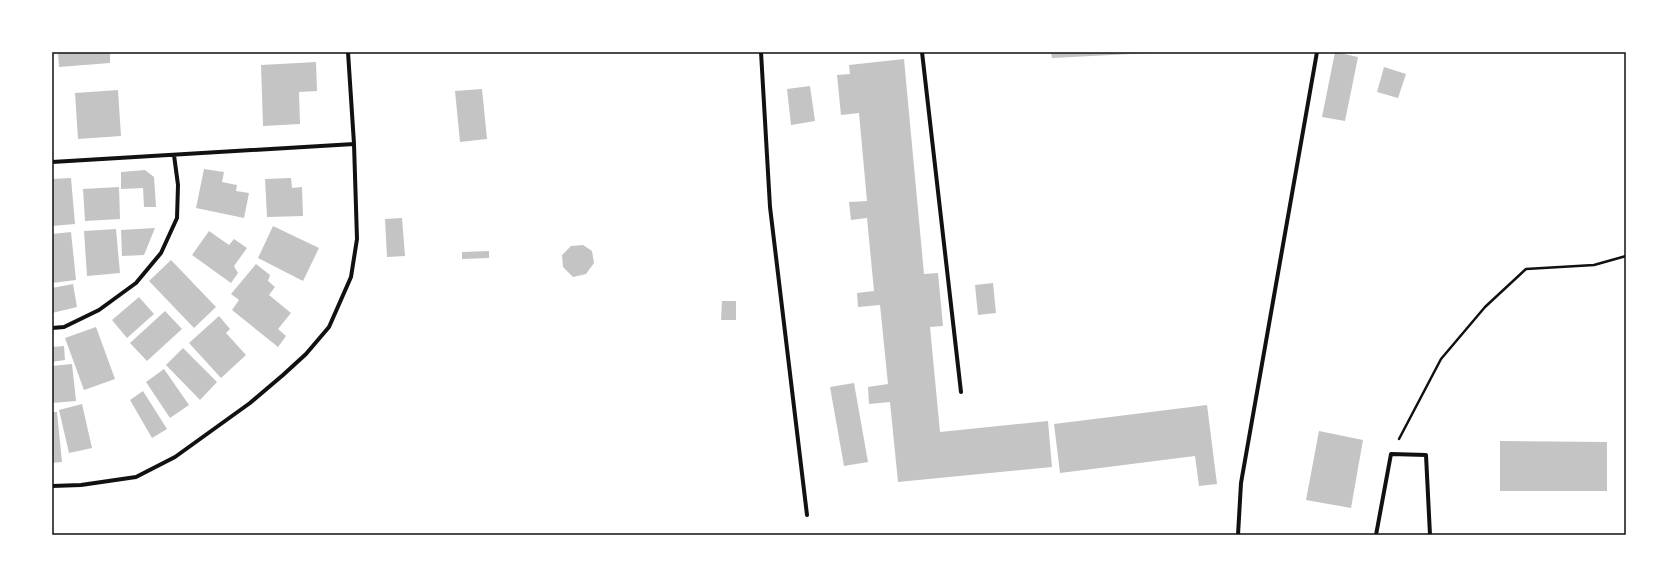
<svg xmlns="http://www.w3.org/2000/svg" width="1678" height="587" viewBox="0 0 1678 587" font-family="'Public Sans',sans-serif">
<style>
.building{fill:#c4c4c4}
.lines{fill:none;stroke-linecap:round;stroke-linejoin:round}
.path{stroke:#111;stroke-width:2.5}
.minor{stroke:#111;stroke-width:4}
.neatline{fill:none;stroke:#111;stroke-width:1.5}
</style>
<rect width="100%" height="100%" fill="#fff"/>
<path class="building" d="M58,52h52v11l-51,4z
M1051,52h100v1l-99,5z
M1335,52l23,5 -13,64 -23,-4z
M904,59l20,215 14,-1 5,53 -13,1 10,105 108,-11 4,46 -154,15 -8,-80 -21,2 -1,-17 20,-3 -8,-79 -22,2 -1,-14 17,-2 -7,-73 -16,2 -2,-18 18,-1 -8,-88 -18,2 -4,-40 13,-1 -1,-9z
M316,62l1,29 -18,1 1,32 -37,2 -2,-61z
M1384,67l22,7 -8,24 -21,-6z
M810,86l5,35 -24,4 -4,-36z
M482,89l5,50 -27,3 -5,-51z
M118,90l3,46 -43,3 -3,-46z
M204,169l20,3 -2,10 15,3 -1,6 13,2 -5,25 -48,-10z
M145,170l9,7 2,30h-12l-1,-19 -22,1v-17z
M71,178l4,46 -23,2v-47z
M291,178l1,10 10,-1 1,29 -36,1 -2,-38z
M119,187l1,32 -35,2 -2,-32z
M402,218l3,38 -18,1 -2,-38z
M273,226l46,22 -16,33 -45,-23z
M155,228l-11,27 -22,1 -1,-26z
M116,229l4,44 -33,3 -3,-45z
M209,231l20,14 5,-6 13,9 -13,18 4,7 -7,10 -39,-28z
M71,232l5,48 -24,3v-49z
M583,245l9,6 2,12 -8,11 -13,3 -10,-10 -1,-12 9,-9z
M489,251v7l-27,1v-7z
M171,260l45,47 -22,21 -45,-47z
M256,264l14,11 -2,6 7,6 -6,8 22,18 -13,16 8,7 -8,11 -46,-37 7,-10 -8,-6z
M993,283l3,30 -18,2 -3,-30z
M73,284l4,23 -25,6v-25z
M139,297l15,17 -27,24 -15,-18z
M722,301h14v19h-15z
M165,311l17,18 -35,32 -17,-18z
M219,316l11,13 -4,4 20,22 -25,23 -32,-35z
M96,327l19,52 -31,11 -19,-52z
M64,346l1,14 -13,2v-15z
M183,348l34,34 -17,18 -34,-35z
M72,364l4,37 -24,2v-37z
M164,369l25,36 -19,13 -24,-36z
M854,383l14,79 -24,4 -14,-79z
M143,391l24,38 -15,9 -22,-38z
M82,404l10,44 -23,5 -10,-43z
M1207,405l10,79 -18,2 -4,-30 -135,17 -6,-49z
M52,412h5l5,50 -10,1z
M1319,431l44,9 -12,68 -45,-8z
M1500,441l107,1v49h-107z"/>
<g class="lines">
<path class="path" d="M1399,439l42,-80 44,-52 41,-38 68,-4 32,-9"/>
<path class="minor" d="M761,52l9,155 37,308
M922,52l39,340
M52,162l302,-18
M52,328l12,-1 35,-17 37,-27 25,-30 16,-35 1,-33 -4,-30
M52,486l29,-1 55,-8 39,-20 75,-54 33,-28 23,-21 23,-27 22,-50 6,-38 -3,-95 -6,-92
M1238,535l3,-52 76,-431
M1376,535l15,-81 35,1 4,80"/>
</g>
<rect width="1678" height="587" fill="none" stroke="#ffffff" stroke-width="106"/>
<rect x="53" y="53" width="1572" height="481" class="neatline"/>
</svg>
